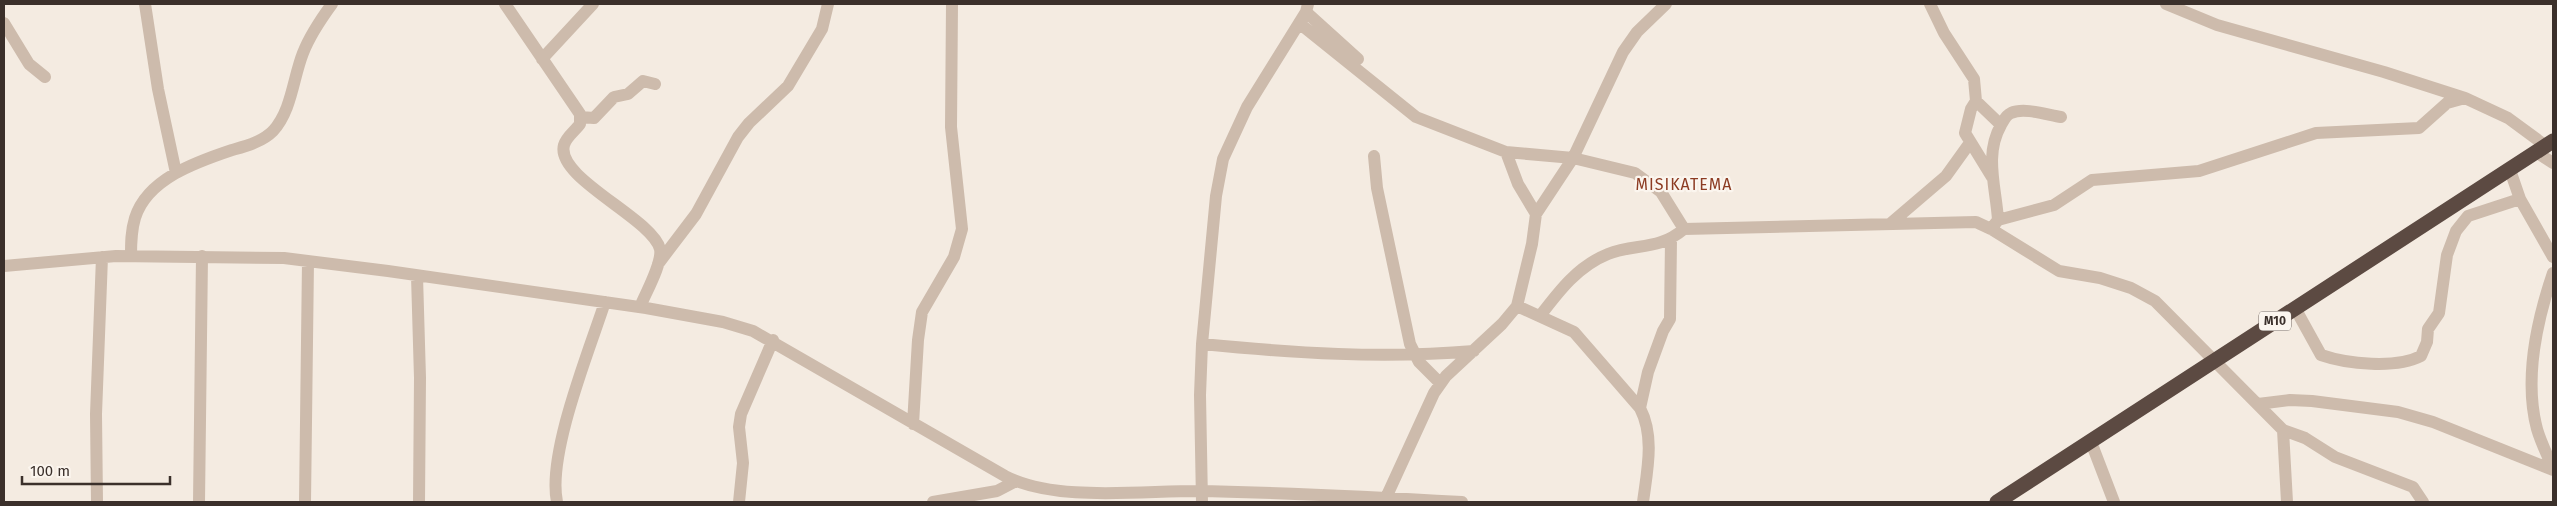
<svg xmlns="http://www.w3.org/2000/svg" width="2557" height="506" viewBox="0 0 2557 506" font-family="'Fira Sans',sans-serif">
<style>
.lines{fill:none;stroke-linecap:round;stroke-linejoin:round}
.minor{stroke:#cdbbac;stroke-width:12}
.highway{stroke:#5c4a42;stroke-width:15}
.labels{text-anchor:middle;dominant-baseline:central;stroke-width:4.5;stroke-linejoin:round;paint-order:stroke}
.shield{fill:#fbf5ee;stroke:#756b66;stroke-width:1}
.shield-label{font-size:12px;font-weight:bold;fill:#3b302b}
.quarter-label{font-size:16px;letter-spacing:1px;fill:#8c3b22;stroke:#fbf5ee}
</style>
<rect width="100%" height="100%" fill="#f4ebe1"/>
<g class="lines">
<path class="minor" d="M145,4l13,85 18,84
M505,4l75,110v10c-4,6 -14,13 -16,21 -9,33 88,73 96,104 3,14 -15,45 -20,58
M1930,4l14,29 30,46 2,22 25,24
M2166,4l51,21 167,47 81,26 43,20 38,28
M1306,12l52,47
M4,23l25,41 16,13
M1299,23l117,94 90,35 67,6 62,15 26,19 23,37
M542,59l51,-55
M1976,101l-5,8 -6,24 27,44
M580,117l14,1 20,-21 14,-3 15,-13 12,3
M1506,152l12,32 18,30
M2536,152l17,11
M1374,156l3,32 33,156 9,18 21,21
M2510,170l10,29 33,58
M1998,220c-2,-33 -14,-65 3,-95 3,-5 5,-10 10,-12 13,-6 37,2 50,4
M1891,223l55,-47 23,-32
M1991,229l7,-9 56,-15 38,-25 107,-9 117,-38 103,-5 28,-25 18,-5
M131,256c0,-13 0,-25 4,-38 12,-39 61,-56 97,-68 14,-4 30,-8 41,-19 19,-21 20,-53 30,-78 7,-18 18,-34 29,-49
M658,264l38,-50 42,-77 11,-14 39,-37 34,-57 6,-25
M4,266l112,-10 168,2 104,13 258,37 77,14 30,9 252,145c53,27 140,14 199,15 86,2 172,6 258,11
M2553,273c-16,47 -29,107 -16,156 4,14 11,27 16,40
M417,276l3,102 -1,124
M1517,306l57,26 66,76c15,29 7,63 3,94
M2295,308l26,47c26,9 75,14 100,1l6,-14 1,-13 11,-16 8,-58 9,-24 12,-15 52,-17
M1540,316c19,-25 38,-50 68,-62 28,-11 50,-3 76,-25l292,-7 15,7 68,42 41,7 31,10 24,13 128,129 4,72
M1202,344c91,9 181,15 272,7
M2258,404l32,-4 22,1 86,11 35,10 120,48
M1640,408l8,-36 15,-41 7,-12 1,-79
M913,424l5,-84 4,-28 32,-55 8,-28 -11,-102 1,-123
M2283,430l22,8 30,19 78,30 10,15
M2091,442l23,60
M97,502l-1,-88 6,-157
M199,502l3,-246
M305,502l3,-241
M557,502c-10,-48 32,-151 48,-200
M739,502l4,-39 -4,-36 2,-13 32,-74
M933,502l64,-11 19,-10
M1202,502l-2,-107 2,-51 14,-148 7,-37 24,-52 59,-95 2,-8
M1384,502l50,-109 12,-17 56,-52 15,-18 15,-62 4,-30 37,-56 50,-106 14,-20 29,-28"/>
<path class="highway" d="M1997,502l556,-361"/>
</g>
<g class="labels">
<rect class="shield" x="2259" y="311.5" width="32" height="19" rx="4"/>
<g class="shield-label">
<text x="2275" y="321">M10</text>
</g>
<g class="quarter-label">
<text x="1684" y="184">MISIKATEMA</text>
</g>
</g>
<rect width="2557" height="506" fill="none" stroke="#3b302b" stroke-width="10"/>
<path d="M22 476v8h148v-8" fill="none" stroke="#3b302b" stroke-width="2.5"/>
<text x="30" y="476" font-size="15" fill="#3b302b" stroke="#fbf5ee" stroke-width="4" paint-order="stroke">100 m</text>
</svg>
